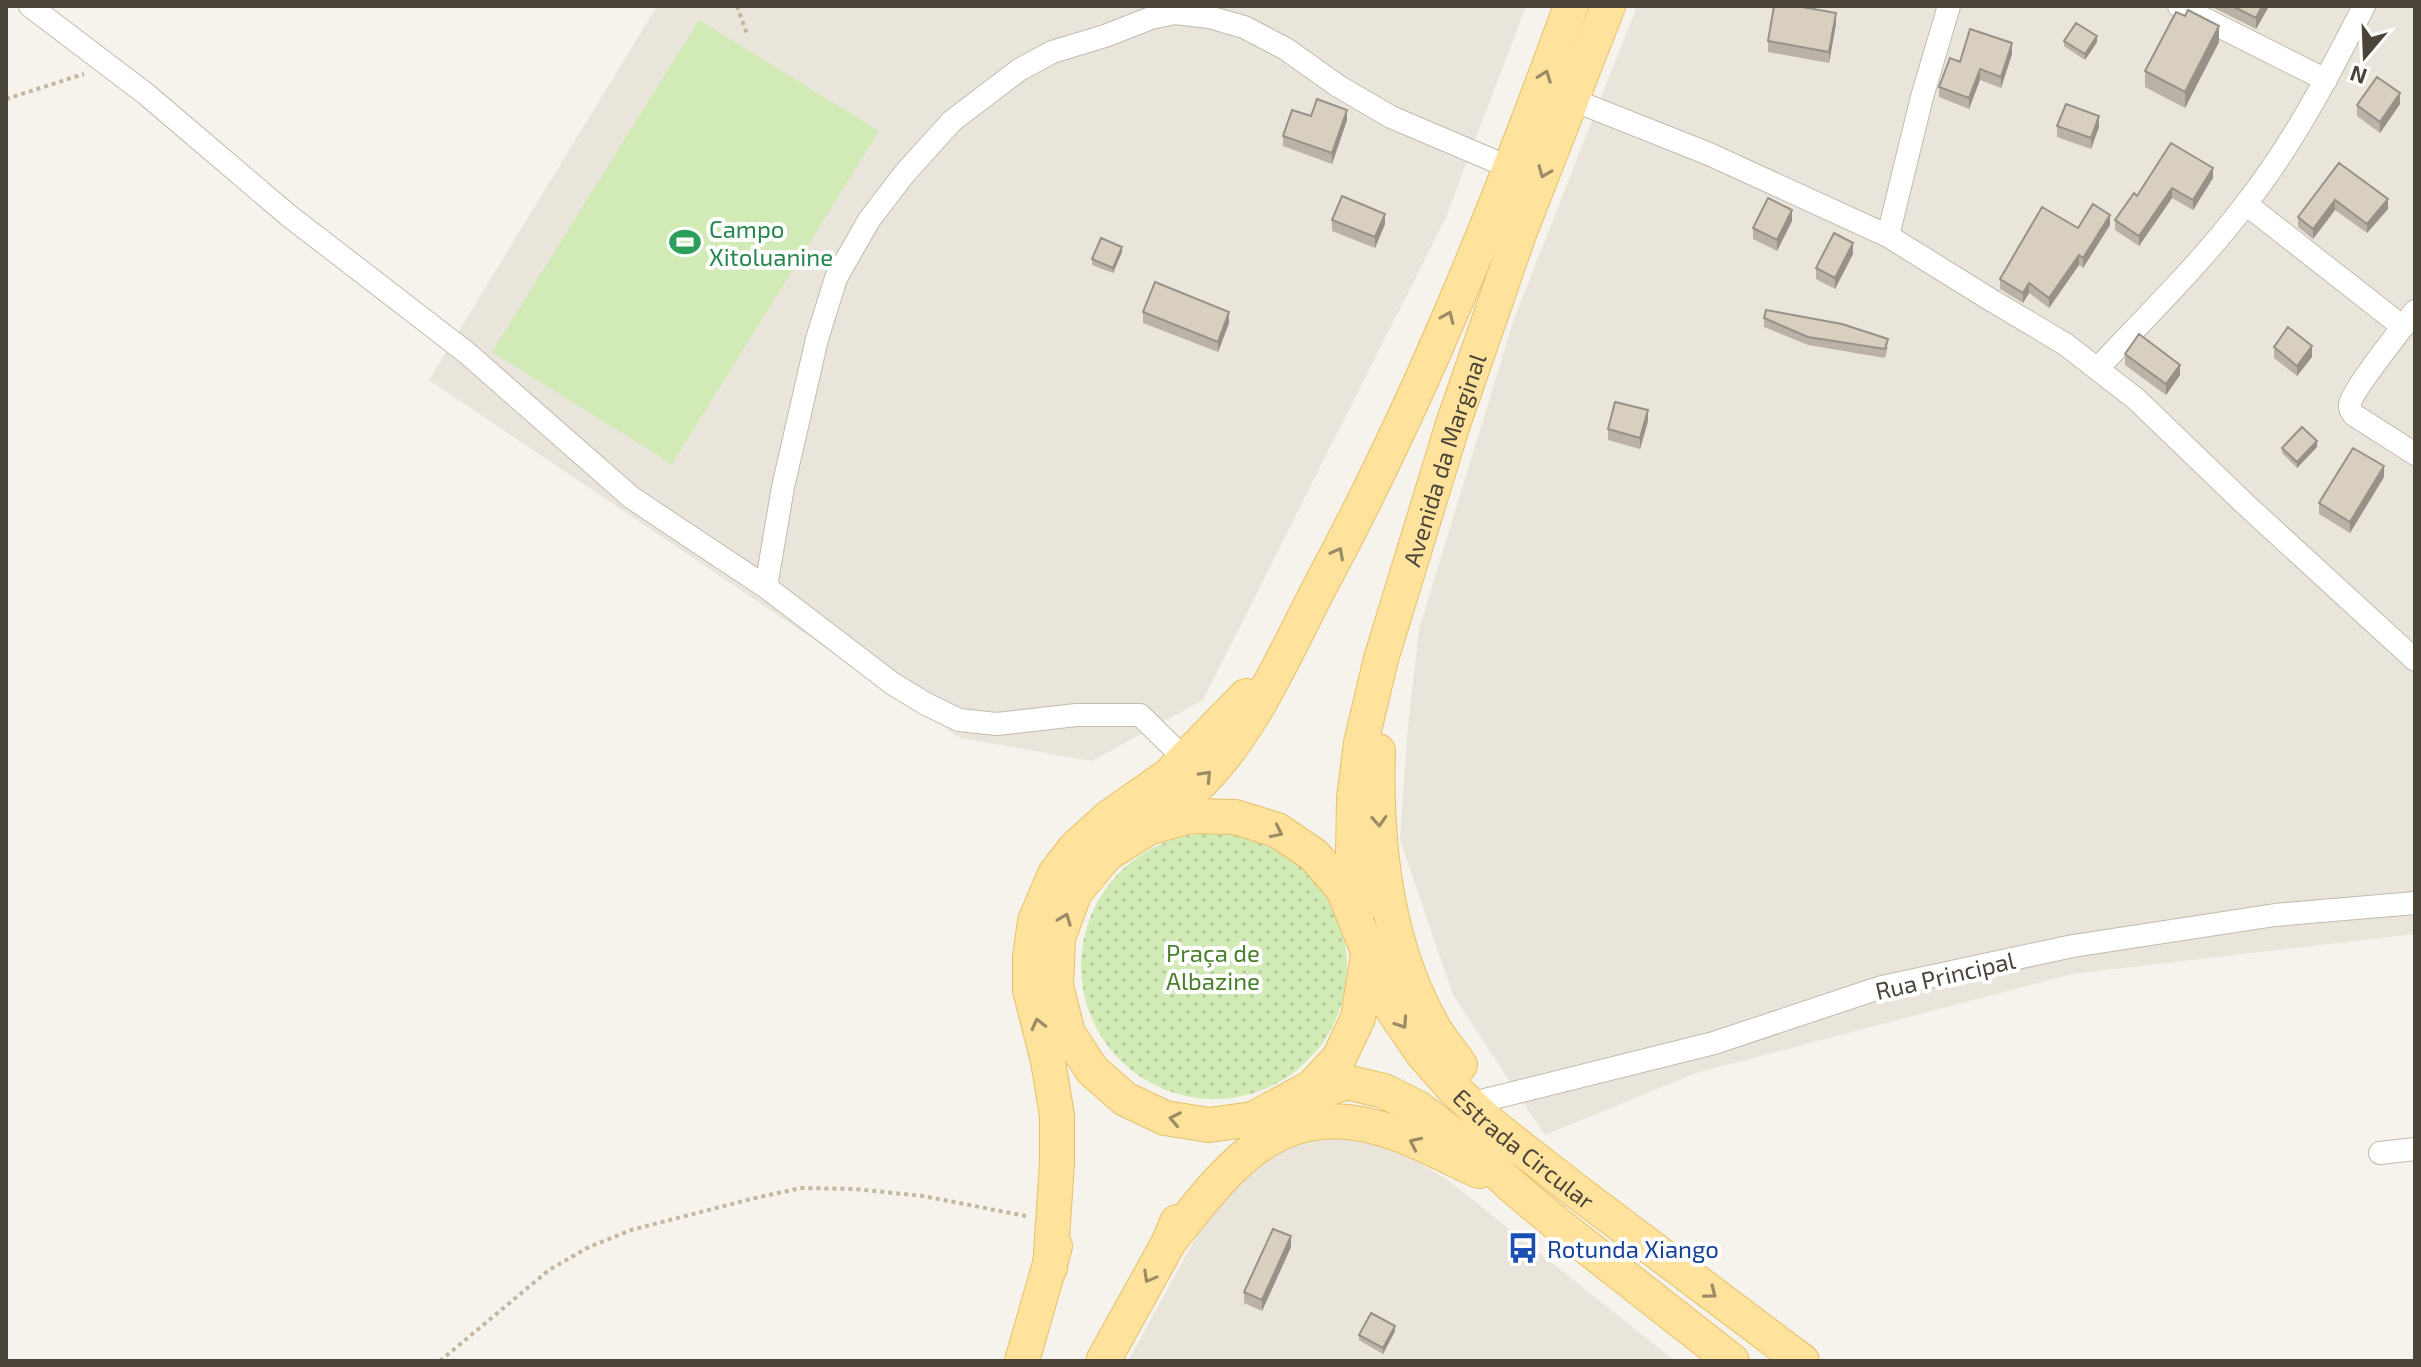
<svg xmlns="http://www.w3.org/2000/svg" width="2421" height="1367" viewBox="0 0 2421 1367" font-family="'Exo 2',sans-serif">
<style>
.residential{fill:#eae5da}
.grass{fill:#d2eab5}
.park{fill:url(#park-dots)}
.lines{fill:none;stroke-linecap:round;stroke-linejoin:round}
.minor-casing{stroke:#c2bbae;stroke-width:24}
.primary-casing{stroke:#e6c16a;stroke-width:36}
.path{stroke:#c4b79f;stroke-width:4;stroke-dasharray:4 4;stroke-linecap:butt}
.minor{stroke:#fff;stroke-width:22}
.primary{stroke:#ffe39c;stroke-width:34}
.wall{fill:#bab2a6}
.shaded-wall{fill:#979187}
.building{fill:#d8cfc1;stroke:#979187;stroke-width:2}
.oneway{stroke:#9c8c66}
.labels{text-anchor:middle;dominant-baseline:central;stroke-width:8;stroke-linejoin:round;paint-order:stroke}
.leisure-label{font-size:24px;fill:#27864d;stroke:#fff;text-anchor:start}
.street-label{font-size:24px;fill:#4b4439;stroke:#fff}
.park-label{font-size:24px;fill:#4a7f2a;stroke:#fff}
.transit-label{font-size:24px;fill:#164399;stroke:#fff;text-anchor:start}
</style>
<defs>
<pattern id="park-dots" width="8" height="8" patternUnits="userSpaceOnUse" patternTransform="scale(2)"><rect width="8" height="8" fill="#d2eab5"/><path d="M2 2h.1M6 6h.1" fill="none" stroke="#b6ca9c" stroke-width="1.8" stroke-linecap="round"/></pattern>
</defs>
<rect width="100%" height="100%" fill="#f6f3ec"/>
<path class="residential" d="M657,6h869l-80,211 -243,483 -111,61 -132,-23 -531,-358z
M1637,6h778v928l-343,40 -376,99 -151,62 -92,-140 -53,-155 8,-114 11,-97 94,-307z
M1334,1131l69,22 46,28 226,180h-547l88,-160 35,-39z"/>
<path class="grass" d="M699,20l180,111 -207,333 -180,-112z"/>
<path class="park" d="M1081 966a133 133 0 1 1 266 0a133 133 0 1 1-266 0Z"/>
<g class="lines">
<defs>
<path id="minor" d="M30,6l116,88 142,121 179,138 165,145 134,89 127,97 33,20 33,16 38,4 79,-9h64l45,44
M2179,6l147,74
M1573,100l136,54 179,82 103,64 74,44 71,55 109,105 170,156
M2246,204l157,123
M1888,236l34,-139 27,-91
M2415,311c-11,15 -63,79 -65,93 -1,6 1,6 4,11l61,39
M2098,368c50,-53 103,-105 147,-163 48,-61 84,-130 119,-199
M766,587l17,-100 34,-148 19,-61 33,-58 36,-47 47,-52 67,-51 33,-18 53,-16 46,-18 24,-5 34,4 35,10 42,22 52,37 53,31 120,51
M1485,1100l229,-57 168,-56 191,-41 202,-31 140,-12
M2380,1153l35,-4"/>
<g id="primary">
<path d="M1378,751c-3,95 8,195 57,279 7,12 17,23 25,35"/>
<path d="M1154,822c16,-14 35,-28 50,-43 52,-53 86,-137 121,-202 98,-183 175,-376 246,-571"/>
<path id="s1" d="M1359,909l-6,-55 1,-56 7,-55 20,-84 72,-235 66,-190 89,-228"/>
<path id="s2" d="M1368,954l-10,64 -19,40 -27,29 -59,32 -44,6 -44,-7 -40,-19 -33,-29 -24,-37 -12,-47 2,-48 17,-46 32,-38 41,-26 42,-12 45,1 42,13 37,25 29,34 47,117 33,48 31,35 39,37 83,65 226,170"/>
<path d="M1305,1097l41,-15 38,9 34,17 55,42 39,36 44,37 176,138"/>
<path d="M1169,1242c63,-80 113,-149 226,-109 29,10 56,26 84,38"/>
<path d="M1050,1268l7,-105v-47l-9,-55 -18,-71v-33l5,-36 20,-47 20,-26 33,-30 61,-43 77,-79"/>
<path d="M1022,1361l33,-115"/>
<path d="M1103,1361l66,-119 8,-20"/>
</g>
</defs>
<use href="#minor" class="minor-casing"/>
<use href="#primary" class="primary-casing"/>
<path class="path" d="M737,6l10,28
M6,99l78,-25
M440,1361l109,-91 40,-23 42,-17 124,-32 46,-10 54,1 68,7 103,20"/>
<use href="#minor" class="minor"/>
<use href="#primary" class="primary"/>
</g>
<path class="wall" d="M2210,6h58v2l-12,21z
M1836,24l-7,39 -61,-11v-11z
M2064,41l33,1 -12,18 -21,-14z
M2219,42l-34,66 -40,-21v-16z
M2012,54l-11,34 -21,-8 -11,29 -30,-12v-10l21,-25z
M2400,104l-20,29 -23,-17v-11z
M1311,116l36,4 -15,44 -49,-18v-10z
M2057,126l42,1 -8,22 -34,-12z
M2339,163l49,46 -21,24 -32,-23 -22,29 -15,-12v-10z
M2213,178l-20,32 -21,-12 -33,48 -24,-16v-10l22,-24z
M1332,220l53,4 -10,24 -43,-17z
M1792,221l-15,30 -24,-12v-11z
M2110,225l-27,43 -4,-3 -30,43 -20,-15 -6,10 -23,-14v-10l78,-51z
M1122,252l-9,21 -21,-8v-6z
M1853,254l-18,35 -19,-10v-11z
M1143,312l86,11 -11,29 -75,-29z
M1764,318l124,29 -3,11 -77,-13 -44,-18z
M2274,347l38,10 -15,19 -23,-18z
M2125,354l55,21 -14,20 -41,-30z
M1648,421l-8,28 -32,-9v-11z
M2317,447l-20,21 -15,-15v-5z
M2384,477l-34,56 -31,-19v-11z
M1291,1247l-29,64 -18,-8v-11z
M1395,1331l-12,23 -24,-14v-5z"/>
<path class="shaded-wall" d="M2262,6h6v2l-12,21v-11z
M1836,13v11l-7,39v-11z
M2219,26v16l-34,66v-16z
M2097,36v6l-12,18v-6z
M2012,43v11l-11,34v-11z
M1980,69v11l-11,29v-11z
M2400,93v11l-20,29v-11z
M1347,110v10l-15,44v-11z
M2099,116v11l-8,22v-11z
M2213,168v10l-20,32v-10z
M2172,188v10l-33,48v-10z
M2388,199v10l-21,24v-9z
M2335,200v10l-22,29v-10z
M1792,210v11l-15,30v-11z
M1385,214v10l-10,24v-11z
M2110,215v10l-27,43v-10z
M1853,243v11l-18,35v-11z
M1122,247v5l-9,21v-5z
M2079,255v10l-30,43v-10z
M2029,283v10l-6,10v-10z
M1229,312v11l-11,29v-10z
M2312,346v11l-15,19v-10z
M2180,365v10l-14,20v-11z
M1648,410v11l-8,28v-11z
M2317,441v6l-20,21v-6z
M2384,466v11l-34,56v-11z
M1291,1236v11l-29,64v-11z
M1395,1326v5l-12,23v-6z"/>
<path class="building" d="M1774,6h23l39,7 -7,39 -61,-11z
M2232,6h30l-6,12z
M2188,10l31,16 -34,66 -40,-21 31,-59 9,4z
M2076,23l21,13 -12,18 -21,-13z
M1970,29l42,14 -11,34 -21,-8 -11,29 -30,-11 11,-29 10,4z
M2377,77l23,16 -20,29 -23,-17z
M1317,99l30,11 -15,43 -49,-17 9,-26 19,6z
M2066,104l33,12 -8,22 -34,-12z
M2171,143l42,25 -20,32 -21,-12 -33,48 -24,-16 19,-27 3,3z
M2339,163l49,36 -21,25 -32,-24 -22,29 -15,-12z
M1342,196l43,18 -10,23 -43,-17z
M1768,198l24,12 -15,30 -24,-12z
M2093,204l17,11 -27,43 -4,-3 -30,43 -20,-15 -6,10 -23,-14 42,-72 36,21z
M1834,233l19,10 -18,35 -19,-10z
M1101,238l21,9 -9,21 -21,-9z
M1155,282l74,30 -11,30 -75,-30z
M1766,310l76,14 46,15 -3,10 -77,-12 -44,-19z
M2288,327l24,19 -15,20 -23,-19z
M2139,334l41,31 -14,19 -41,-30z
M1615,402l33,8 -8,28 -32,-9z
M2302,427l15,14 -20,21 -15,-14z
M2353,448l31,18 -34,56 -31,-19z
M1273,1229l18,7 -29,64 -18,-8z
M1371,1313l24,13 -12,22 -24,-13z"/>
<defs><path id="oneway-chevron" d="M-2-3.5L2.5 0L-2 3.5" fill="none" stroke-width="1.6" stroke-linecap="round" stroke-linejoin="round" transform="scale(2)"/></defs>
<g class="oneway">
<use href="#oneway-chevron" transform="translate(1545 76) rotate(-70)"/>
<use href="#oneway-chevron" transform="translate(1544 172) rotate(112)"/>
<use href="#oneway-chevron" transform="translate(1448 317) rotate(-67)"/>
<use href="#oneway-chevron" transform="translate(1338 553) rotate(-62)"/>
<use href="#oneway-chevron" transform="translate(1206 776) rotate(-47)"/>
<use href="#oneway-chevron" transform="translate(1379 821) rotate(87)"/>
<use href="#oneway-chevron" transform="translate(1277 832) rotate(26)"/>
<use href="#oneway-chevron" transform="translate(1065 919) rotate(-69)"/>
<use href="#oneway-chevron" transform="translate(1402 1023) rotate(56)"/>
<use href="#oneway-chevron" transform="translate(1038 1024) rotate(-104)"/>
<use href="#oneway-chevron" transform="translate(1175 1119) rotate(-169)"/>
<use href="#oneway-chevron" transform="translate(1415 1143) rotate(-155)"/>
<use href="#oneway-chevron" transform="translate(1149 1277) rotate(119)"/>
<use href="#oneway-chevron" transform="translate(1711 1293) rotate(37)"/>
</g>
<defs>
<symbol id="stadium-bare" viewBox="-9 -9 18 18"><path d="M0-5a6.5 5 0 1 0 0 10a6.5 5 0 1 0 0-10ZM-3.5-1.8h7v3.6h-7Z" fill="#2e9e5b" stroke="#fff" stroke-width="2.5" paint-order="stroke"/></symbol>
<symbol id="bus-bare" viewBox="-9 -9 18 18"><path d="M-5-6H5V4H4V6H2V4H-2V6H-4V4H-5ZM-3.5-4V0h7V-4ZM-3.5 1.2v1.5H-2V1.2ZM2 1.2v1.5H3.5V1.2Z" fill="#1a4fb4" stroke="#fff" stroke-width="2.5" paint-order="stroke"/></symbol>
</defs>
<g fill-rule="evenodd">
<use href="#stadium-bare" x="663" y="220" width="44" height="44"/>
<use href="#bus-bare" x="1501" y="1226" width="44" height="44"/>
</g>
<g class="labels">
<g class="leisure-label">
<text x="709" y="228">Campo<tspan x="709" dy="28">Xitoluanine</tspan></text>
</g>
<g class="street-label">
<text stroke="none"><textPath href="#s1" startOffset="462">Avenida da Marginal</textPath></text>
<text transform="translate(1945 975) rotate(-13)">Rua Principal</text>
<text stroke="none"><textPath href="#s2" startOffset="1226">Estrada Circular</textPath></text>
</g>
<g class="park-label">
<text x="1213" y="952">Praça de<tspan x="1213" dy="28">Albazine</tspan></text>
</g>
<g class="transit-label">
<text x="1547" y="1248">Rotunda Xiango</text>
</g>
</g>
<rect width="2421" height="1367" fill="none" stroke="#4b4439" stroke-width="16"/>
<g transform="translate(2365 56) rotate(199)" stroke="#ffffff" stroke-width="6" paint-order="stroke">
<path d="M0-6L14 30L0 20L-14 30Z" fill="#4b4439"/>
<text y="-12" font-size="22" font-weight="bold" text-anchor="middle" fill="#4b4439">N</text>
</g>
</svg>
